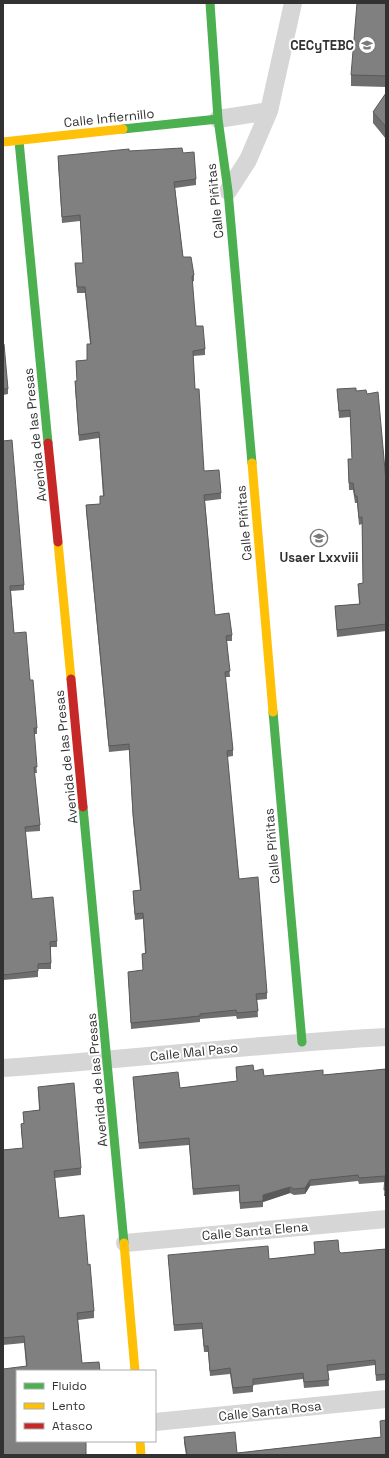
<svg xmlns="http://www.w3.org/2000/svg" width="389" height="1458" viewBox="0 0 389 1458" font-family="'Space Grotesk',sans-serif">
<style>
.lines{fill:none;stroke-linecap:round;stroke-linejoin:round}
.street{stroke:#d6d6d6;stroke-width:18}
.fast{stroke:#4caf50;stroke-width:9}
.slow{stroke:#ffc107;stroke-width:9}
.jam{stroke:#c62828;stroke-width:9}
.wall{fill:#6e6e6e}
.shaded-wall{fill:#5a5a5a}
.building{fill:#808080;stroke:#5a5a5a}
.labels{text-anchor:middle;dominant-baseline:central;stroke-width:4;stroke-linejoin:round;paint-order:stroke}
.poi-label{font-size:13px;font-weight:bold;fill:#323232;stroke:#fff;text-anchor:end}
.street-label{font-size:13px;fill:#323232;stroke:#fff}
</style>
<rect width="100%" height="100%" fill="#fff"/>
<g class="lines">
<path class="street" d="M218,119l51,-8
M228,191l20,-31 21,-49 24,-108
M3,1068c128,-9 255,-24 383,-31
M125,1243l261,-24
M155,1422l231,-23"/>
<path class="fast" d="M210,3l8,116 10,72 24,272
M123,129l95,-10
M19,141l29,302
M273,712l29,330
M83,807l41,436"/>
<path class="slow" d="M3,142l120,-13
M252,463l21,249
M58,542l13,137
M124,1243l11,128
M140,1441l1,14"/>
<path class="jam" d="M48,443l10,99
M71,679l12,128"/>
</g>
<path class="wall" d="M386,3v84l-35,-1v-11z
M386,93v46l-13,-16v-11z
M129,151l54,2 13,26v6l-21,3 8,69 11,18v6l-2,1 4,44 9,23v6l-12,1 2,33 9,82 17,22v6l-16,2 10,114 17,20v6h-5l3,36h-5l8,73v6l-6,1 12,122 28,114v6l-10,1 1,17 -21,2 -1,-3 -36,3v3l-69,7 -3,-57 15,-2 -1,-16 3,-1 -2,-34 -8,1 -2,-24v-5l7,-1 -7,-70 -4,-70 -20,2 -23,-241v-6l14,-1v-8h3l-4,-58 -20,3 -4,-54v-6h2l-1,-20 11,-1 3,-16 -5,-51h-8l-2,-30h8l-3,-42 -18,2 -4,-61v-6z
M3,344l5,45v5l-5,1z
M337,389l19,2 11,3 19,87v150l-49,6 -2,-31 24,-2 -1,-20 5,-1 -1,-59 -3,1 -2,-22h-2l-2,-13h-4l-1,-31h4l-2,-42 -11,1z
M3,441l21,144v5l-13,1 3,42 16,47 7,48v6h-3l3,39h-3l6,52v6l-15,1 7,67 25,42v6h-6v22h-13v8l-35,3z
M236,1067l18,4 10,5 59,-1 63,-6v127h-2l1,-14 -26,2 -1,-3 -48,5 -5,8 -11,1 -4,-2 -27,9v5l-23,2 -1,-18 -46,4 -4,-50 -50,4 -6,-72 47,11 57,-7z
M38,1087l43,81v7l-26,3 4,40 29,47 6,46v7l-16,2 4,43 18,8 -74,-5 -2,-23 -21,2v-195l20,-2 -2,-17v-7l3,-1 -1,-11 16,-2z
M314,1242l27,11 45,-4v131l-10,1 -1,-16 -47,6 1,15 -25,2 -1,-9 -50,6v7l-20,2 -3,-20 -20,2 -2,-24h-4l-2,-23 -28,2 -6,-76 101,4 46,-5z
M380,1421l6,34h-200l-2,-12v-6l53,16 144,-16z"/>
<path class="shaded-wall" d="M310,1180v6l-5,8v-6z
M290,1187v6l-27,9v-7z"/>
<path class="building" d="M357,3h29v73l-35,-1z
M386,93v34l-13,-15z
M182,148l1,5 11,-1 2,27 -22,3 9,75h8l3,18 -2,1 4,50h7l2,23 -12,2 2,38h4l5,82 15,-1 2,23 -17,2 11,120 14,-2 3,22 -6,1 4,35 -5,1 8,78 -6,1 12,128 19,-2 9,116 -11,1 2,17 -21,2 -1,-3 -36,4v2l-69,7 -3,-51 15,-2 -1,-16 4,-1 -3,-40 -8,1 -2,-23 8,-1 -8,-76 -4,-70 -20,2 -23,-241 14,-1v-8h4l-5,-64 -20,3 -4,-54h2l-1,-20 11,-1v-16h4l-6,-57h-8l-2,-24h8l-3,-48 -18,2 -4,-61 71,-7v2z
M3,344h1l4,45h-5z
M356,388v3l10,-1 1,4 11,-2 8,89v143l-49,6 -2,-24 25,-2 -2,-20 5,-1 -1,-66 -3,1 -2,-22h-2l-2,-13h-4l-1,-24h4l-2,-49 -11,1 -2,-22z
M12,440l12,145 -14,1 4,47 12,-1 4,48h3l4,48h-3l3,39h-3l6,58 -15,2 7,72 21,-2 4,44 -7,1 1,21 -13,1v7l-35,4v-534z
M253,1065l1,6 9,-2 1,7 59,-6v5l63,-6v121h-2l1,-14 -26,2 -1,-3 -48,5 -5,8 -11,1 -4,-2 -27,8v6l-23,2 -1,-18 -46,4 -4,-51 -50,5 -6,-66 45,-5 2,16 57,-7 -1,-14z
M74,1083l7,85 -27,3 5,47 25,-3 4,50 2,-1 4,47 -17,2 5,50 17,-1 1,9h-83v70h69v14h-83v-86l24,-3 -3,-30 -21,2v-188l20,-2 -2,-24 3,-1 -1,-11 17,-2 -2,-23z
M338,1240l1,11 2,2 45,-4v125l-10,1 -1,-15 -48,5 2,15 -25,2 -1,-9 -50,6v7l-20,2 -3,-20 -20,3 -2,-25h-4l-2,-23 -28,2 -6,-70 100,-9 1,13 46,-5 -1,-12z
M386,1420v35h-200h1l-3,-18 51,-5 2,21 144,-16 -1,-16z"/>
<defs>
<symbol id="school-ring" viewBox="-11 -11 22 22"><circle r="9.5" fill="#fff" stroke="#7a7a7a" stroke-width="1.5"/><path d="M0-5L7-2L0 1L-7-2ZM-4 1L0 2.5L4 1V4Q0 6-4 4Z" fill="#7a7a7a"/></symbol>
</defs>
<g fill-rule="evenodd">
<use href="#school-ring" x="357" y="35" width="20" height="20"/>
<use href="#school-ring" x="309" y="528" width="20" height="20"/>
</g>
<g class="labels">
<g class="poi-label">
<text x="354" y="45">CECyTEBC</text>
<text x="319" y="557" text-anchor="middle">Usaer Lxxviii</text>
</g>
<g class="street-label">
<text transform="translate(109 118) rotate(-6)">Calle Infiernillo</text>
<text transform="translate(215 201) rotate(-96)">Calle Piñitas</text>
<text transform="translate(35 435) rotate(-96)">Avenida de las Presas</text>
<text transform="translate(244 523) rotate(-95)">Calle Piñitas</text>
<text transform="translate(66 757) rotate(-96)">Avenida de las Presas</text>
<text transform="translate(272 846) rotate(-95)">Calle Piñitas</text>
<text transform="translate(194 1052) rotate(-6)">Calle Mal Paso</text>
<text transform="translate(97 1080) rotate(-95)">Avenida de las Presas</text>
<text transform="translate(255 1231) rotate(-5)">Calle Santa Elena</text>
<text transform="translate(270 1411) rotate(-6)">Calle Santa Rosa</text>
</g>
</g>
<rect width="389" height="1458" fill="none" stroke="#323232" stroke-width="8"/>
<rect x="16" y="1370" width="140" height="72" fill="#ffffff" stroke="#adadad"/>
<rect x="24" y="1383" width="20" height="6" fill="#4caf50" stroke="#adadad"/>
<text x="52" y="1390" font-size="12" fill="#323232">Fluido</text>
<rect x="24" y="1403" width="20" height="6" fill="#ffc107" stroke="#adadad"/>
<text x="52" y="1410" font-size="12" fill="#323232">Lento</text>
<rect x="24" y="1423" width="20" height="6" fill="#c62828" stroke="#adadad"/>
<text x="52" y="1430" font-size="12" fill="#323232">Atasco</text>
</svg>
